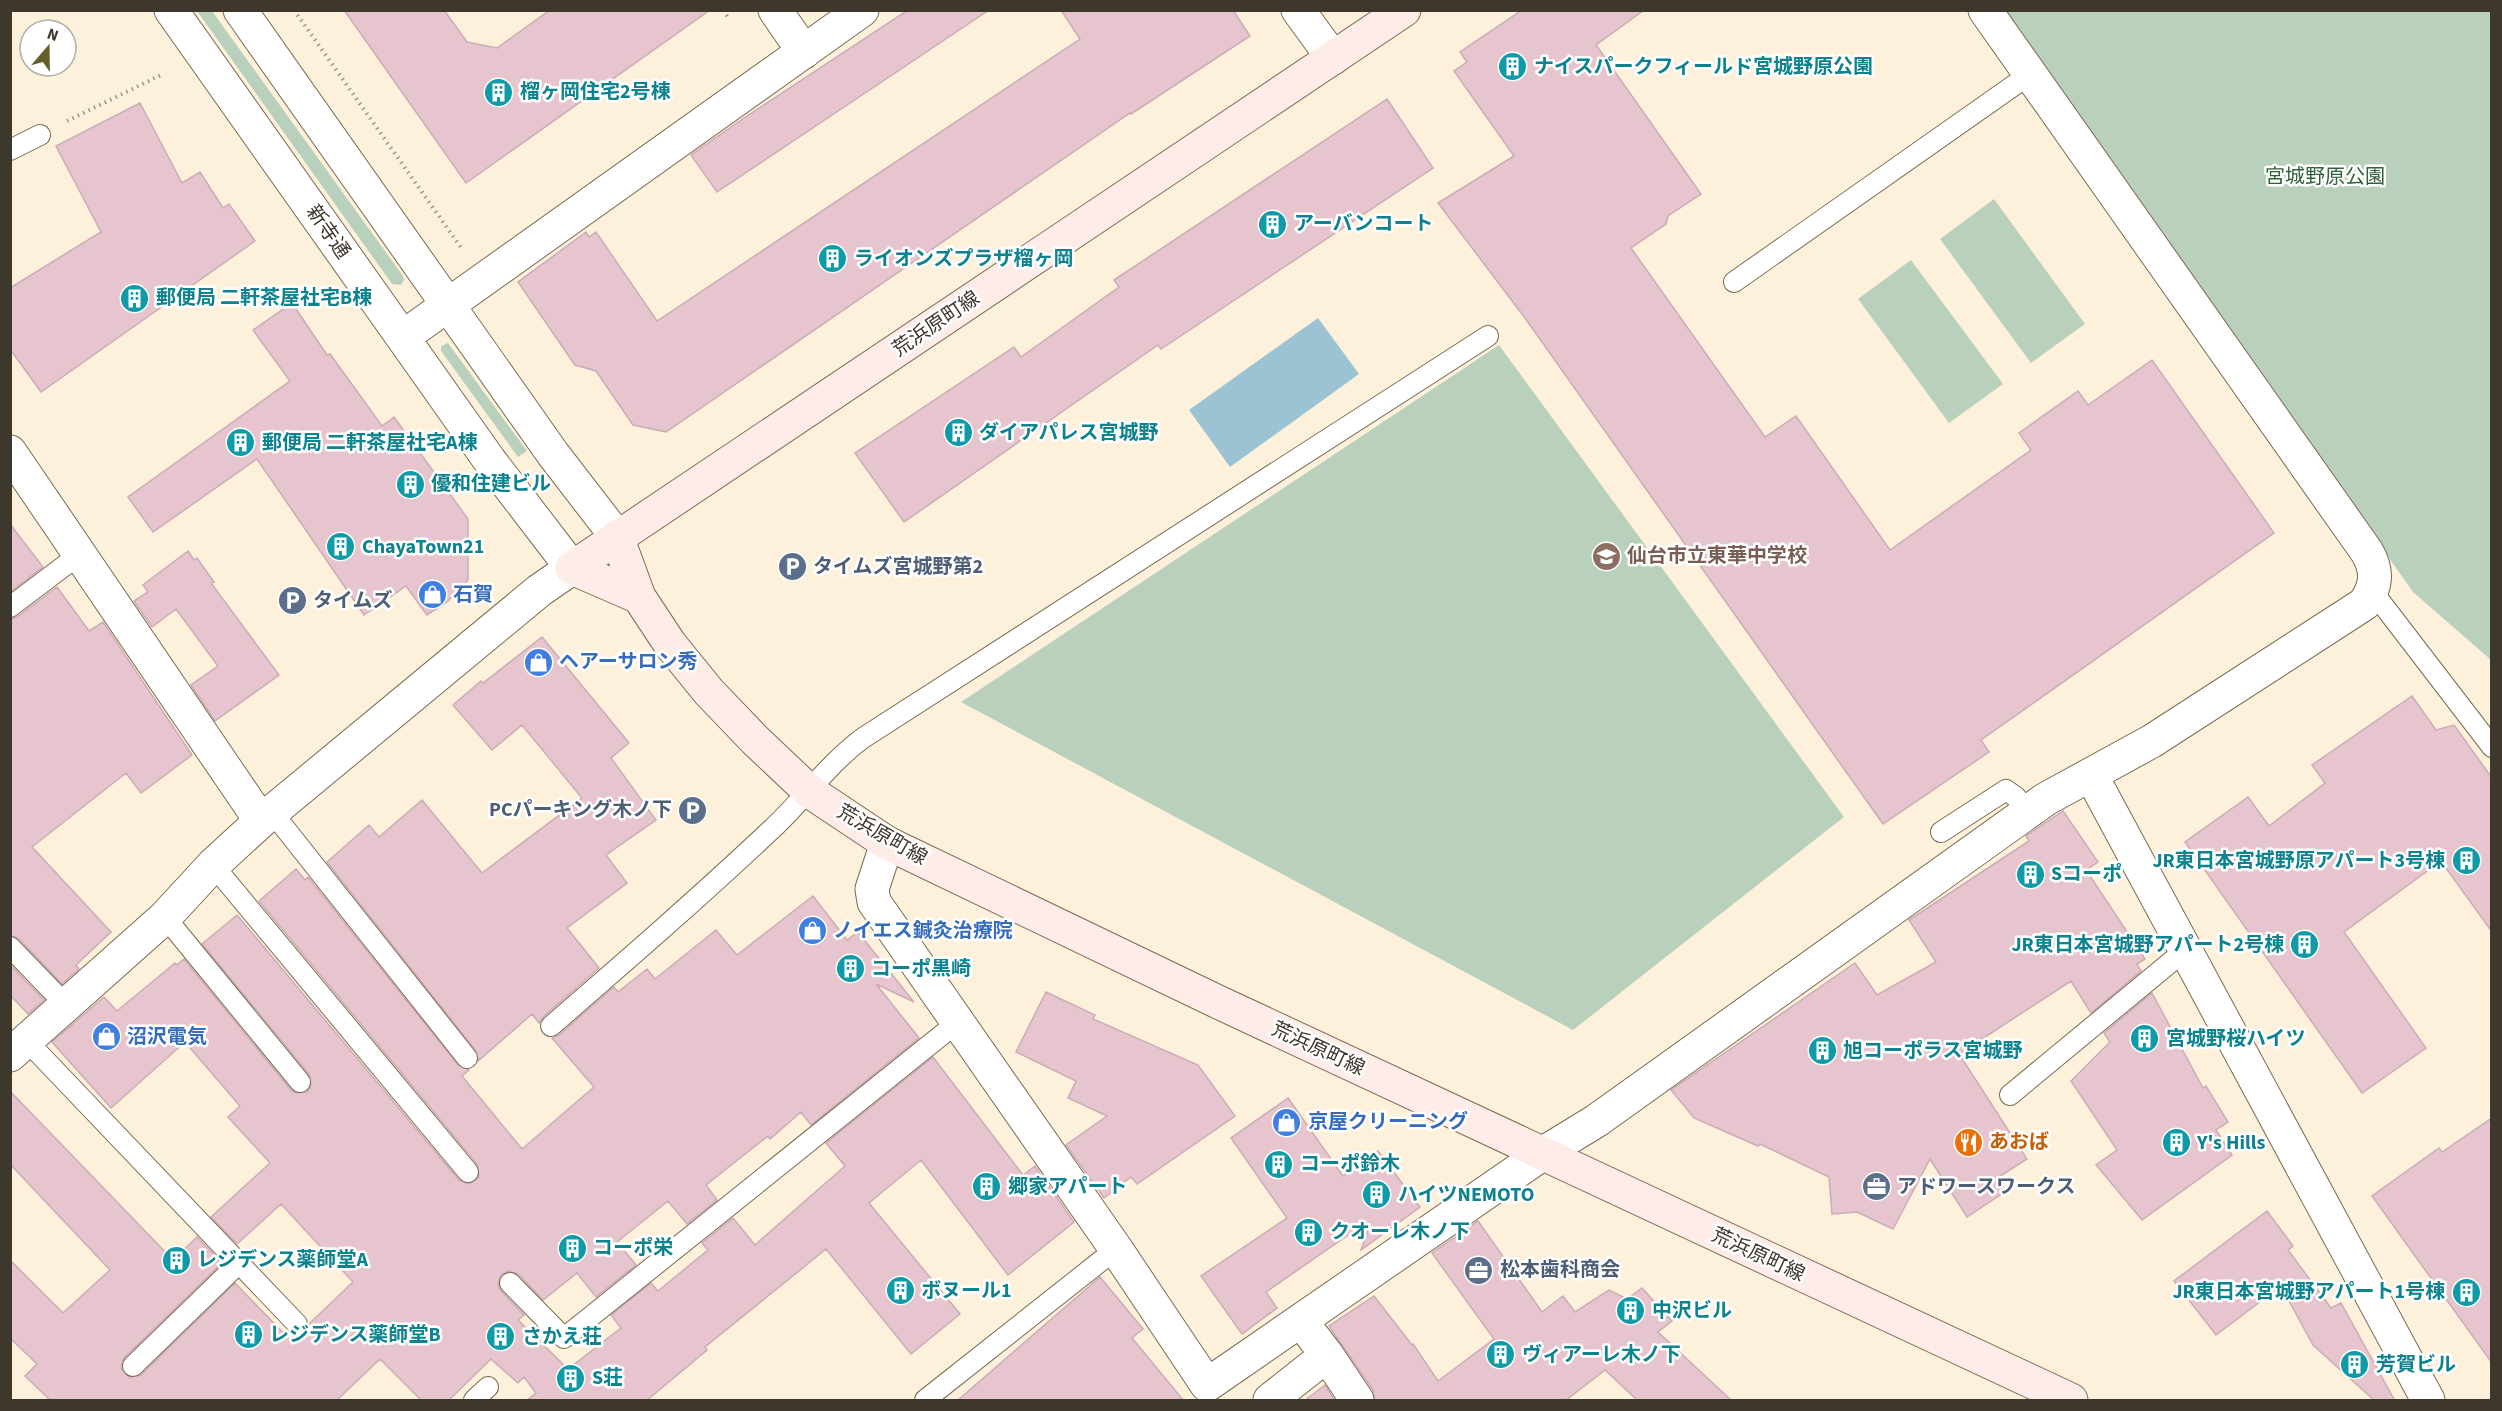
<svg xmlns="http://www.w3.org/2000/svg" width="2502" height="1411" viewBox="0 0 2502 1411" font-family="'Source Sans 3','Noto Sans JP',sans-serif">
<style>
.green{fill:#b9d1bc}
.water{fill:#9bc3d4}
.building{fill:#e6c5cf;stroke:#cbabb5;stroke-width:1.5}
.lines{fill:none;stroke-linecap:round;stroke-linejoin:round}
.service-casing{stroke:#7a6b53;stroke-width:22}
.minor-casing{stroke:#7a6b53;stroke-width:35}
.tertiary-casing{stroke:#7a6b53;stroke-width:35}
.secondary-casing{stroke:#7a6b53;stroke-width:35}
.path{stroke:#a09686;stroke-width:4;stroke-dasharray:1.5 4.5;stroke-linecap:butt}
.service{stroke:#fff;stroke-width:20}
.minor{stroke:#fff;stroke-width:33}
.tertiary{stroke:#fff;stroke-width:33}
.secondary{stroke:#feece9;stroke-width:33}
.labels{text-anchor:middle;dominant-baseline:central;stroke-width:5;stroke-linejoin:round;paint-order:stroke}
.culture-label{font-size:20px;font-weight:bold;fill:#0d838f;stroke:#fff;text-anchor:start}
.park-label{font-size:20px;fill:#32603a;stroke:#fff}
.street-label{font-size:20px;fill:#3d372c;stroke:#fff}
.education-label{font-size:20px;font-weight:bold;fill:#785e54;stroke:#fff;text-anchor:start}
.service-label{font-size:20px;font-weight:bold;fill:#4e5e75;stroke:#fff;text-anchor:start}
.shop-label{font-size:20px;font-weight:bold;fill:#366cbe;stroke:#fff;text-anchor:start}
.food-label{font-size:20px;font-weight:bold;fill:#c56008;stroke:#fff;text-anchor:start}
</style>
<rect width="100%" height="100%" fill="#fef1db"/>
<path class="green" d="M197,11h15l191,265 1,4 -3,5 -9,-1z
M2004,11h487v649l-78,-68z
M1994,199l91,125 -54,39 -91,-124z
M1911,260l92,124 -54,39 -91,-124z
M448,343l79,108 -9,6 -77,-106v-5z
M1499,345l345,472 -271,213 -612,-328z"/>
<path class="water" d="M1318,318l41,56 -129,93 -41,-57z"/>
<path class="building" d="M344,10h100l23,32 30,6 53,-38h160l-244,173z
M908,10h81l-272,182 -26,-37 50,-35z
M1061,10h172l17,26 -119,78 -1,-1 -464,319 -33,-7 -37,-54 -21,-6 -57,-83 68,-50 3,5 7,-5 61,89 423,-282z
M1522,10h122l-48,35 105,149 -33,22 -2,8 -35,24 134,189 31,-21 94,134 141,-100 -12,-17 59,-42 10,14 64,-45 122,173 -293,207 8,12 -106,72 -358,-506 -87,-115 76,-47 -60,-85 13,-9 -7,-10z
M1387,99l46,69 -272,181 -3,-4 -254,177 -49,-69 159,-106 7,10 98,-70 -5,-7z
M140,103l42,80 18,-11 23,36 6,-4 26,37 -214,151 -31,-43v-61l91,-56 -45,-86z
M292,303l35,52 3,-1 52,72 12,-9 74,102v61l-21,22 -20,13 -21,-29 -42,29 -107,-156 -104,73 -25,-35 162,-116 -37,-51z
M10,524l33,43 -33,25z
M188,551l6,9 3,-2 17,24 -3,1 68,92 -64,46 -24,-36 27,-19 -42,-57 -24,18 -18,-26 14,-9 -5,-7z
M57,587l32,44 14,-9 89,133 -51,38 -15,-20 -94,74 79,85 -35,33 3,4 -17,15 -43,-45 -9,-4v-316l7,-2z
M542,637l87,106 -18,15 45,62 -50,35 21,28 -60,45 32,40 -56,49 -4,6 -7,-9 -54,47 -2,-10 -149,-189 42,-37 10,12 43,-37 60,73 100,-75 -60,-73 -30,25 -39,-45 28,-24 2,2z
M2412,696l24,34 18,-5 38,53v154l-51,-71 -97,71 82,116 -64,45 -177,-251 63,-45 21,29 56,-43 -13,-18z
M2063,811l35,51 -12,8 59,89 -8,5 4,7 -50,42 -20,-32 -112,73 68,105 -30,19 9,13 -39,26 -37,-58 -37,70 -36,-17 -25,2 -3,-37 -69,-33 -2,2 -64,-28 -23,-28 184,-127 22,32 59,-33 -27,-42 120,-79 -3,-5z
M296,869l9,11 3,-3 150,188 11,5 -7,6 60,73 72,-62 -42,-49 7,-3 55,-48 4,5 29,-23 8,10 61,-49 21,25 76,-59 34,44 11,-8 56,70 -38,-18 43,54 -108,87 -10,-13 -31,27 -2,-3 -62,49 11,15 -30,24 -19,-23 -51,41 19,23 -40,32 -19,-24 -34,27 -25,-26 -10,-3 -7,4 -3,10 3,6 23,24 -6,5 50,49 53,-41 -10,-13 40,-32 7,8 50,-41 -6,-7 31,-25 22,27 90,-79 -19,-23 107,-86 90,118 12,-9 39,56 -66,53 -87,-115 -52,43 91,111 -49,40 -85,-105 -121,98 2,3 -61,51h-120l10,-8 -12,-16 -6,6 -27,-24 -43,42h-26l-42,-42 -44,42h-285l-26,-25 12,-12 -27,-26v-78l53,53 47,-43 -100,-106v-73l163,169 24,-23 22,23 -2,2 2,4 -95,92 -3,10 8,9 12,-2 94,-92 56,58 5,-5 9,-3 4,-9 44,-42 -72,-78 -44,40 -26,-27 59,-54 -42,-46 12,-11 -55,-64 -74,66 -59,-66 52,-45 13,14 58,-48 2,2 7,-6 107,131 5,3 11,-1 4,-6 -2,-12 -107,-130 35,-29 222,265 10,4 10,-7 -2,-13 -218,-263z
M10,965l34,35 -16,14 -18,-19z
M1046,992l49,23 -2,4 105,46 37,51 -98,68 -6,-7 -27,21 -38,-53 41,-29 -39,-18 8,-17 -60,-29z
M2152,993l51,95 3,-2 22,36 -12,8 16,25 -90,65 -46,-55 21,-15 -46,-69 39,-39 -6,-9z
M1288,1098l55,78 35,-25 42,56 -59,43 7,-20 -4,-6 -98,68 11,16 -35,26 -41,-58 86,-58 -56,-80z
M2492,1118v245l-120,-167 67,-48 3,4z
M2267,1211l26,35 -5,4 43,58 10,-5 54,98h-20l-62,-56 -32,-59 -65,49 -42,-54z
M1478,1221l64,91 21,-16 12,16 34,-22 18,9 15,-11 30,33 -14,11 74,69h-94l-33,-31 -40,31h-190l-2,-11 -44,-64 45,-30 38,49 1,-1 25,37 56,-42 -62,-86z
M1100,1277l43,52 -11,9 52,63h-227z
M1325,1385l10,16h-31z"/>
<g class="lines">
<defs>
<path id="service" d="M10,150l30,-15
M1734,282l296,-208
M2373,592l119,155
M10,607l70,-53
M272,812l195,246
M1941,832l65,-42 10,7 11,16
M213,865l255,307
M165,917l135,165
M10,947l56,58
M551,1026c75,-65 150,-130 222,-198 31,-29 56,-65 90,-90l625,-402
M26,1040l271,284
M2010,1095l162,-134 14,-8
M510,1283l54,55 394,-316
M133,1366l106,-103
M474,1400l14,-13
M925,1400l191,-151"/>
<path id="minor" d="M775,10l29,42
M403,337l459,-327
M10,452l251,369
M2091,775l337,625
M887,843l-15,46 2,13 242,347 91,136 335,-231 54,-33 450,-322 106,-58 212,-137c13,-18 14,-33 3,-52l-382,-542
M10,1055l155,-138 48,-52 48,-44 279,-231 32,-22
M1301,1321l26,34 30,45
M1270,1400l57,-45"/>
<path id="tertiary" d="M171,10l319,451 82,107
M240,10l313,444 64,83
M1298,10l35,48"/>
<path id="secondary" d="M617,537l22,60 31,47 39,48 46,48 54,51 78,52 329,158 855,399
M572,568l832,-558
M572,568l67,29"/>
</defs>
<use href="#service" class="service-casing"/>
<use href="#minor" class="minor-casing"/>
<use href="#tertiary" class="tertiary-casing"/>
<use href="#secondary" class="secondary-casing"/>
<path class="path" d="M294,10l168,239
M723,10l6,9
M67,121l94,-46"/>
<use href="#service" class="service"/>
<use href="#minor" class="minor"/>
<use href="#tertiary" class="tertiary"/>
<use href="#secondary" class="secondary"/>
</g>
<defs>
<symbol id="building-disc" viewBox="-11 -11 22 22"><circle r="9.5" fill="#0f9aa8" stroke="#fff"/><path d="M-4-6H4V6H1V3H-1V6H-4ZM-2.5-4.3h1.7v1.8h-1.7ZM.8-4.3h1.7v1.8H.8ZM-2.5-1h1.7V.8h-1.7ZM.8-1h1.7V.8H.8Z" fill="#fff"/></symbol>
<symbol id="school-disc" viewBox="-11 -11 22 22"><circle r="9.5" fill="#8d6e63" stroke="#fff"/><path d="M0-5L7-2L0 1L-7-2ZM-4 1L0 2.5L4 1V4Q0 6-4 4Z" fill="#fff"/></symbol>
<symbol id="parking-disc" viewBox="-11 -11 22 22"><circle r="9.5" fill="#5c6f8a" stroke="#fff"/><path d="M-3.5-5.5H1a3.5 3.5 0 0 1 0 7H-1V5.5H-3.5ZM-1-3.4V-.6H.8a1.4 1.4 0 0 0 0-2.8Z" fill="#fff"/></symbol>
<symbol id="shop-disc" viewBox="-11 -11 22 22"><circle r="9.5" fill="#3f7fe0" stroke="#fff"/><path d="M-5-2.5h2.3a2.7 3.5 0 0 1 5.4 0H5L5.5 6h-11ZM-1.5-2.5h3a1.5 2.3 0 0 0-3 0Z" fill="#fff"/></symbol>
<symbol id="restaurant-disc" viewBox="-11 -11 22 22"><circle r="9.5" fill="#e8710a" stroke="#fff"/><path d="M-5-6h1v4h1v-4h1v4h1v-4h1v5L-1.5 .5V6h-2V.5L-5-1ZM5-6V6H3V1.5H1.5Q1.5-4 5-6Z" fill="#fff"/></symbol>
<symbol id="office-disc" viewBox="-11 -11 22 22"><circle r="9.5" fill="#5c6f8a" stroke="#fff"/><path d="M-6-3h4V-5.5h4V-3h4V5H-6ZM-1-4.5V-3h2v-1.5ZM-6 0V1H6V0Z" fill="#fff"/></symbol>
</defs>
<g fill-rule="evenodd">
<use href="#building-disc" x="1496" y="50" width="33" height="33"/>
<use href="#building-disc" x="482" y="76" width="33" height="33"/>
<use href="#building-disc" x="1256" y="208" width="33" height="33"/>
<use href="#building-disc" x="816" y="242" width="33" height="33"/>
<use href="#building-disc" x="118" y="282" width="33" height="33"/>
<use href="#building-disc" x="942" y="416" width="33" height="33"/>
<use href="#building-disc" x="224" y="426" width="33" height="33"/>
<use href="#building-disc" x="394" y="468" width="33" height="33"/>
<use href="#building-disc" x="324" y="530" width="33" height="33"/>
<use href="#school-disc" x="1590" y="540" width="33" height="33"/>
<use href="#parking-disc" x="776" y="550" width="33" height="33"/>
<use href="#shop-disc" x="416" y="578" width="33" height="33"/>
<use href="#parking-disc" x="276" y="584" width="33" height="33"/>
<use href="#shop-disc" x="522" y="646" width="33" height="33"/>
<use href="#parking-disc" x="676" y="794" width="33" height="33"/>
<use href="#building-disc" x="2450" y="844" width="33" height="33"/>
<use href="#building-disc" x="2014" y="858" width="33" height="33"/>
<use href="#shop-disc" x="796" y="914" width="33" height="33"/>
<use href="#building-disc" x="2288" y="928" width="33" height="33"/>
<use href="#building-disc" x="834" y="952" width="33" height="33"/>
<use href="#shop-disc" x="90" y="1020" width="33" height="33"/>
<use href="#building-disc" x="2128" y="1022" width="33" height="33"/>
<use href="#building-disc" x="1806" y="1034" width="33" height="33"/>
<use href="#shop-disc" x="1270" y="1106" width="33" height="33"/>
<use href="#restaurant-disc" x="1952" y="1126" width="33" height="33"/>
<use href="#building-disc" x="2160" y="1126" width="33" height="33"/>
<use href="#building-disc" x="1262" y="1148" width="33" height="33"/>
<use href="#building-disc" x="970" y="1170" width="33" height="33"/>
<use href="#office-disc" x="1860" y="1170" width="33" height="33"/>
<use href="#building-disc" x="1360" y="1178" width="33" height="33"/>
<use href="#building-disc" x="1292" y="1216" width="33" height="33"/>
<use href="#building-disc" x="556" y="1232" width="33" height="33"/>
<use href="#building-disc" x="160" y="1244" width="33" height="33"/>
<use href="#office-disc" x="1462" y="1254" width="33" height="33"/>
<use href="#building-disc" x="884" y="1274" width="33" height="33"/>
<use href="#building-disc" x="2450" y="1276" width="33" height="33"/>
<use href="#building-disc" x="1614" y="1294" width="33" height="33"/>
<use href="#building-disc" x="232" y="1318" width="33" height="33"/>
<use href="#building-disc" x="484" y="1320" width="33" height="33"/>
<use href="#building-disc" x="1484" y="1338" width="33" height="33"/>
<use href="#building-disc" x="2338" y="1348" width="33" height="33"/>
<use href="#building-disc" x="554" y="1362" width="33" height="33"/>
</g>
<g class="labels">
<g class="culture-label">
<text x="1534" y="67">ナイスパークフィールド宮城野原公園</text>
<text x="520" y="92">榴ヶ岡住宅2号棟</text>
<text x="1294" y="224">アーバンコート</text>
<text x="854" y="259">ライオンズプラザ榴ヶ岡</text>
<text x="156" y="298">郵便局 二軒茶屋社宅B棟</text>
<text x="979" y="433">ダイアパレス宮城野</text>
<text x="262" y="443">郵便局 二軒茶屋社宅A棟</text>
<text x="431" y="484">優和住建ビル</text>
<text x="362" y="547">ChayaTown21</text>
<text x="2445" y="861" text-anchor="end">JR東日本宮城野原アパート3号棟</text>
<text x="2051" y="874">Sコーポ</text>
<text x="2284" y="945" text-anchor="end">JR東日本宮城野アパート2号棟</text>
<text x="871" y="969">コーポ黒崎</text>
<text x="2166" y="1039">宮城野桜ハイツ</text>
<text x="1843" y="1051">旭コーポラス宮城野</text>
<text x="2197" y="1143">Y's Hills</text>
<text x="1300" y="1164">コーポ鈴木</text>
<text x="1008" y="1187">郷家アパート</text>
<text x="1398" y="1195">ハイツNEMOTO</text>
<text x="1330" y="1232">クオーレ木ノ下</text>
<text x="593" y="1248">コーポ栄</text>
<text x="197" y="1260">レジデンス薬師堂A</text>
<text x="921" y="1291">ボヌール1</text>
<text x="2445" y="1292" text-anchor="end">JR東日本宮城野アパート1号棟</text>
<text x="1652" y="1311">中沢ビル</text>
<text x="269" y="1335">レジデンス薬師堂B</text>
<text x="522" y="1337">さかえ荘</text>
<text x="1522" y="1355">ヴィアーレ木ノ下</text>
<text x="2376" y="1365">芳賀ビル</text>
<text x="592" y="1378">S荘</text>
</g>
<g class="park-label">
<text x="2325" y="177">宮城野原公園</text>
</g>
<g class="street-label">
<text transform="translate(328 232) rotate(55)">新寺通</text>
<text transform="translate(936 324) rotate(-34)">荒浜原町線</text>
<text transform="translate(882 835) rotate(30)">荒浜原町線</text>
<text transform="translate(1318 1049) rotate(25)">荒浜原町線</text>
<text transform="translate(1758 1255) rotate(25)">荒浜原町線</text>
</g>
<g class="education-label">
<text x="1627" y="556">仙台市立東華中学校</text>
</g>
<g class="service-label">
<text x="813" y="567">タイムズ宮城野第2</text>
<text x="313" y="601">タイムズ</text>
<text x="672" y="810" text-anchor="end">PCパーキング木ノ下</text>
<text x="1897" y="1187">アドワースワークス</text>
<text x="1500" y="1270">松本歯科商会</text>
</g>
<g class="shop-label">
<text x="453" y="595">石賀</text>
<text x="559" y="662">ヘアーサロン秀</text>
<text x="833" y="931">ノイエス鍼灸治療院</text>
<text x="127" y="1037">沼沢電気</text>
<text x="1308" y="1122">京屋クリーニング</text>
</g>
<g class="food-label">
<text x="1989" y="1142">あおば</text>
</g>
</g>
<rect width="2502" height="1411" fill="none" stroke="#3d372c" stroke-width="24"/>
<g transform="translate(48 48) rotate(20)"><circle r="28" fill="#ffffff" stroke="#b1afab" stroke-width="1.5"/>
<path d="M0-4.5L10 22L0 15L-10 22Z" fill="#655f2b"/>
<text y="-9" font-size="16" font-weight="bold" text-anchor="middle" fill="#3d372c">N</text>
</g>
</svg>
